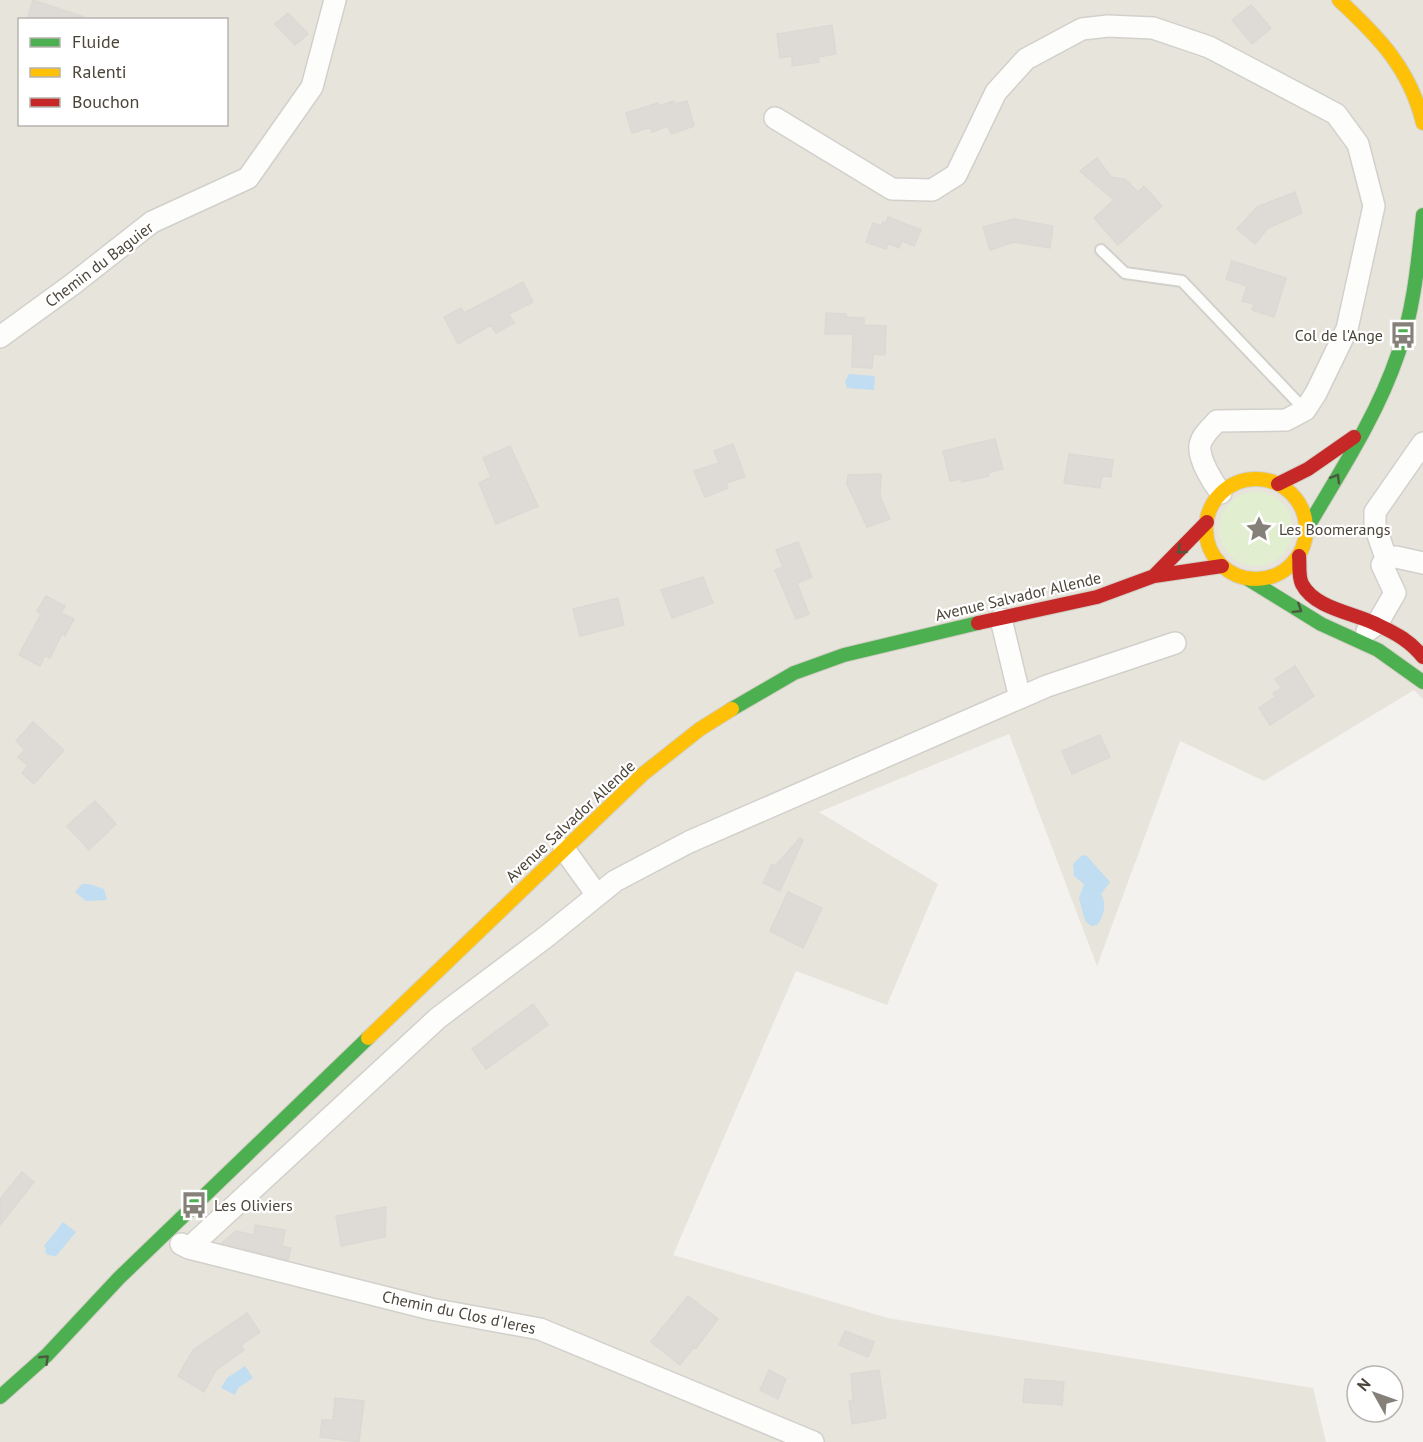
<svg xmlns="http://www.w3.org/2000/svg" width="1423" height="1442" viewBox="0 0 1423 1442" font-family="'PT Sans',sans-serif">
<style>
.residential{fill:#e7e4dc;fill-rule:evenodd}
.green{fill:#e1eecf}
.water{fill:#c0ddf1}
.building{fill:#dedbd6;stroke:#dcd9d4;stroke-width:1.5}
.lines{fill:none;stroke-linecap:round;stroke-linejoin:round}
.lane-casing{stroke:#d2d0cb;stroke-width:14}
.street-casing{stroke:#d2d0cb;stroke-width:24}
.fast-casing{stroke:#d3cfc5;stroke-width:16}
.slow-casing{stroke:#d3cfc5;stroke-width:16}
.jam-casing{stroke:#d3cfc5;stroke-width:16}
.lane{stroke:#fdfdfc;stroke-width:10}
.street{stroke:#fdfdfc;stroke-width:21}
.fast{stroke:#4caf50;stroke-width:14}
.slow{stroke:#ffc107;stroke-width:14}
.jam{stroke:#c62828;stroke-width:14}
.oneway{stroke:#4b593e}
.labels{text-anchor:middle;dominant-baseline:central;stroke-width:4.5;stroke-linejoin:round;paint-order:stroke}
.street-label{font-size:16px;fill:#4b4439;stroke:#fff}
.poi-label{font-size:16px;fill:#4b4439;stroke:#fff;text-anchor:start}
</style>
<rect width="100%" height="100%" fill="#f4f2ee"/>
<path class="residential" d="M0,0h1423v699l-9,-9 -150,91 -84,-40 -83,225 -88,-232 -190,78 119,72 -51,121 -91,-34 -123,284 215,63 425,70 13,54h-1326zM20,20h206v104h-206z"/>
<path class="green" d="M1219 529a37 37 0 1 1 74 0a37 37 0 1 1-74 0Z"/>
<path class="water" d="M849,374l26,2 -1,14 -27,-2 -2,-6z
M1082,855l5,1 23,26 -9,12c6,10 3,23 -4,31l-6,1 -6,-5 -6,-23 5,-14 -10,-8 -1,-12z
M82,884h7l15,5 3,11 -21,1 -11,-9z
M63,1222l13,10 -20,24 -9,-1 -2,-3 1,-4 -2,-2z
M245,1366l8,12 -15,10 -3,7 -14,-7 6,-10z"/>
<path class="building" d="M33,0l51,17 -1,3h-56z
M1251,5l20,23 -19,16 -20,-24z
M288,13l20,21 -13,11 -20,-21z
M832,25l4,29 -18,3 1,5 -27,4v-10l-12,2 -3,-24z
M674,101l1,3 12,-3 7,25 -23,8 -3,-8 -16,6 -1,-5 -19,6 -6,-20 32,-10 1,3z
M1097,158l14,19 14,2 13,13 6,-6 18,20 -44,39 -24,-27 20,-18 -34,-29z
M1295,192l7,21 -34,15 -13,16 -18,-15 20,-22z
M888,217l33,13 -7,16 -12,-5 -3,7 -11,-5 -2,6 -20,-7 7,-19 8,3 2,-4 3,1z
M1013,219l40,7 -3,22 -36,-6 -24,8 -7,-23z
M1232,261l54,17 -12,39 -22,-7 2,-6 -12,-3 5,-15 -21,-7z
M523,282l10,20 -24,12 5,9 -18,10 -5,-8 -33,19 -14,-27 17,-9 3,5z
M826,313l20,1v3l18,1v7l22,1 -1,29 -12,-1 -1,14 -20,-1 1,-33h-28z
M995,439l8,30 -15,4 1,3 -27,6 -1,-3 -11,2 -7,-30z
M733,444l12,33 -19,6 2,5 -23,9 -11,-26 25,-8 -5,-12z
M510,446l28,60 -42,18 -17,-41 12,-6 -8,-19z
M1069,454l44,6 -2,17 -9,-1 -2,12 -36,-5z
M881,474l-1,22 10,23 -23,8 -20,-43 1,-9z
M798,542l14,35 -15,6 12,31 -13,5 -21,-49 8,-3 -7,-17z
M703,577l10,26 -41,15 -11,-28z
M46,596l19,10 -4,7 13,6 -9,17 -3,-2 -12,24 -5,-3 -5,11 -21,-11 22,-41 -4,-3z
M618,598l6,27 -44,11 -7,-27z
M1295,666l19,30 -44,29 -11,-17 16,-11 -2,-4 9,-5 -7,-9z
M33,722l31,28 -30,34 -12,-11 6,-7 -10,-9 7,-7 -9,-9z
M1100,735l10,22 -38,17 -10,-23z
M95,801l21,23 -27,26 -22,-24z
M800,838l3,2 -23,51 -17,-8 9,-19 3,2z
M788,892l34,16 -19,40 -33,-17z
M533,1004l15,21 -62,44 -14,-20z
M22,1172l12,10 -34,43v-26z
M386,1207l-1,30 -44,9 -5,-30z
M255,1225l30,5 -3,16 9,2 -3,12 -66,-17 14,-12 18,4z
M688,1296l30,23 -22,29 -2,-1 -14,18 -29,-23z
M247,1313l13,19 -19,13 3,5 -28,20 -12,22 -26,-16 15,-26z
M845,1331l29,11 -6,15 -29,-12z
M769,1370l17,9 -8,20 -18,-9z
M879,1370l7,48 -34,6 -3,-23h4l-2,-27z
M1025,1379l39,3 -2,23 -39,-3z
M335,1398l29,3 -5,41 -39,-5 2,-17h11z"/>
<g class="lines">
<defs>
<path id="lane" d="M1101,250l24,23 57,8 123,129"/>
<path id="street" d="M775,118l117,71 40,1 24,-15 40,-83 30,-33 56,-30 26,-3 45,2 56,19 127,67 22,30 16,62 -27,123 -31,64 -11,17 -19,10 -69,1c-6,7 -15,14 -17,24 -2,14 13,38 21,48
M0,337l73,-53 79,-62 96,-44 64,-91 23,-87
M1386,558l-11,-32v-14l48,-69
M1001,619l19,79
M1367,631l10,-7 18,-31 -13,-28 4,-7 10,-1 27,6
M564,849l33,46
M181,1244l8,4 242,61 109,20 273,113
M189,1248l249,-230 109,-82 68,-55 74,-39 358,-156 128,-43"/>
<path id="fast" d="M1307,528c33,-56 70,-112 91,-174 16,-44 20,-92 25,-139
M1248,579l73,45 57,26 45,32
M732,709l62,-36 50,-18 134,-32
M0,1397l47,-42 72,-77 249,-240"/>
<path id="slow" d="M1339,0c40,37 71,69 84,123
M1206 529a50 50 0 1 1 100 0a50 50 0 1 1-100 0Z
M368,1038l275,-264 57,-45 32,-20"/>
<path id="jam" d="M1278,484l30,-15 46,-32
M1299,556c1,8 -1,20 3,28 13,25 53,29 76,41 19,9 32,16 45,32
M1154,576l53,-54
M978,623l119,-26 57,-21 68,-10"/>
</defs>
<use href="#lane" class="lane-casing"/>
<use href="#street" class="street-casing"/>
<use href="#fast" class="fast-casing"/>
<use href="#slow" class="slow-casing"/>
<use href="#jam" class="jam-casing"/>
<use href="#lane" class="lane"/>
<use href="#street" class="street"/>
<use href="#fast" class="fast"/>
<use href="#slow" class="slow"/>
<use href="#jam" class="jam"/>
</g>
<defs><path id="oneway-chevron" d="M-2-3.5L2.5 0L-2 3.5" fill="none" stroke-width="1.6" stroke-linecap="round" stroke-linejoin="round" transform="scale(1.5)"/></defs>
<g class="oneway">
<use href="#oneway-chevron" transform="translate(1336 478) rotate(-59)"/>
<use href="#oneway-chevron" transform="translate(1181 550) rotate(138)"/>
<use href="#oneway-chevron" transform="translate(1298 609) rotate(32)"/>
<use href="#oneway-chevron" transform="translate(45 1359) rotate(-44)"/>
</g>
<defs>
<symbol id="bus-bare" viewBox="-9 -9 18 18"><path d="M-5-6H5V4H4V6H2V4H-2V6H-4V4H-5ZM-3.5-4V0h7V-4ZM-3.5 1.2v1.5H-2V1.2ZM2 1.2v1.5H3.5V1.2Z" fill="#868178" stroke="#fff" stroke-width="2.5" paint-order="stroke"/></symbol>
<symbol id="sight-bare" viewBox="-9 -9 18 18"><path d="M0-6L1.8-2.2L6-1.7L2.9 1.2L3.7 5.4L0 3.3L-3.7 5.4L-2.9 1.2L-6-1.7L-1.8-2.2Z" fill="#868178" stroke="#fff" stroke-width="2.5" paint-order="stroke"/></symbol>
</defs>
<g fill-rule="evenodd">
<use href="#bus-bare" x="1384" y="316" width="38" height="38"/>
<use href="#sight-bare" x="1240" y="510" width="38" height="38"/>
<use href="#bus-bare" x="175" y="1186" width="38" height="38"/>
</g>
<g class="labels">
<g class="street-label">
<text transform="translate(99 264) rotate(-37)">Chemin du Baguier</text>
<text transform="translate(1018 596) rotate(-13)">Avenue Salvador Allende</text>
<text transform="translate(570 821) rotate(-43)">Avenue Salvador Allende</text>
<text transform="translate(459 1312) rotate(12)">Chemin du Clos d'Ieres</text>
</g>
<g class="poi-label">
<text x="1383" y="335" text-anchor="end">Col de l'Ange</text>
<text x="1279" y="529">Les Boomerangs</text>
<text x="214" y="1205">Les Oliviers</text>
</g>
</g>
<rect x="18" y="18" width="210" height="108" fill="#ffffff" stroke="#b7b4b0" stroke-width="1.5"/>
<rect x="30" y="38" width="30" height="9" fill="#4caf50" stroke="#b7b4b0" stroke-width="1.5"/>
<text x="72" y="48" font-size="18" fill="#4b4439">Fluide</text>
<rect x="30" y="68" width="30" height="9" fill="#ffc107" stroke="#b7b4b0" stroke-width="1.5"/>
<text x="72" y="78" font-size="18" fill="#4b4439">Ralenti</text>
<rect x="30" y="98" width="30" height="9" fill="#c62828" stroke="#b7b4b0" stroke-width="1.5"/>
<text x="72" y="108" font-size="18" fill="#4b4439">Bouchon</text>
<g transform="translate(1375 1394) rotate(310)"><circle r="28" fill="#ffffff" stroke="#b7b4b0" stroke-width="1.5"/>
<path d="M0-4.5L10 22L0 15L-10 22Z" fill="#868178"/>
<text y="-9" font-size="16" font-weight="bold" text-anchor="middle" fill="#4b4439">N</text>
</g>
</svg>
